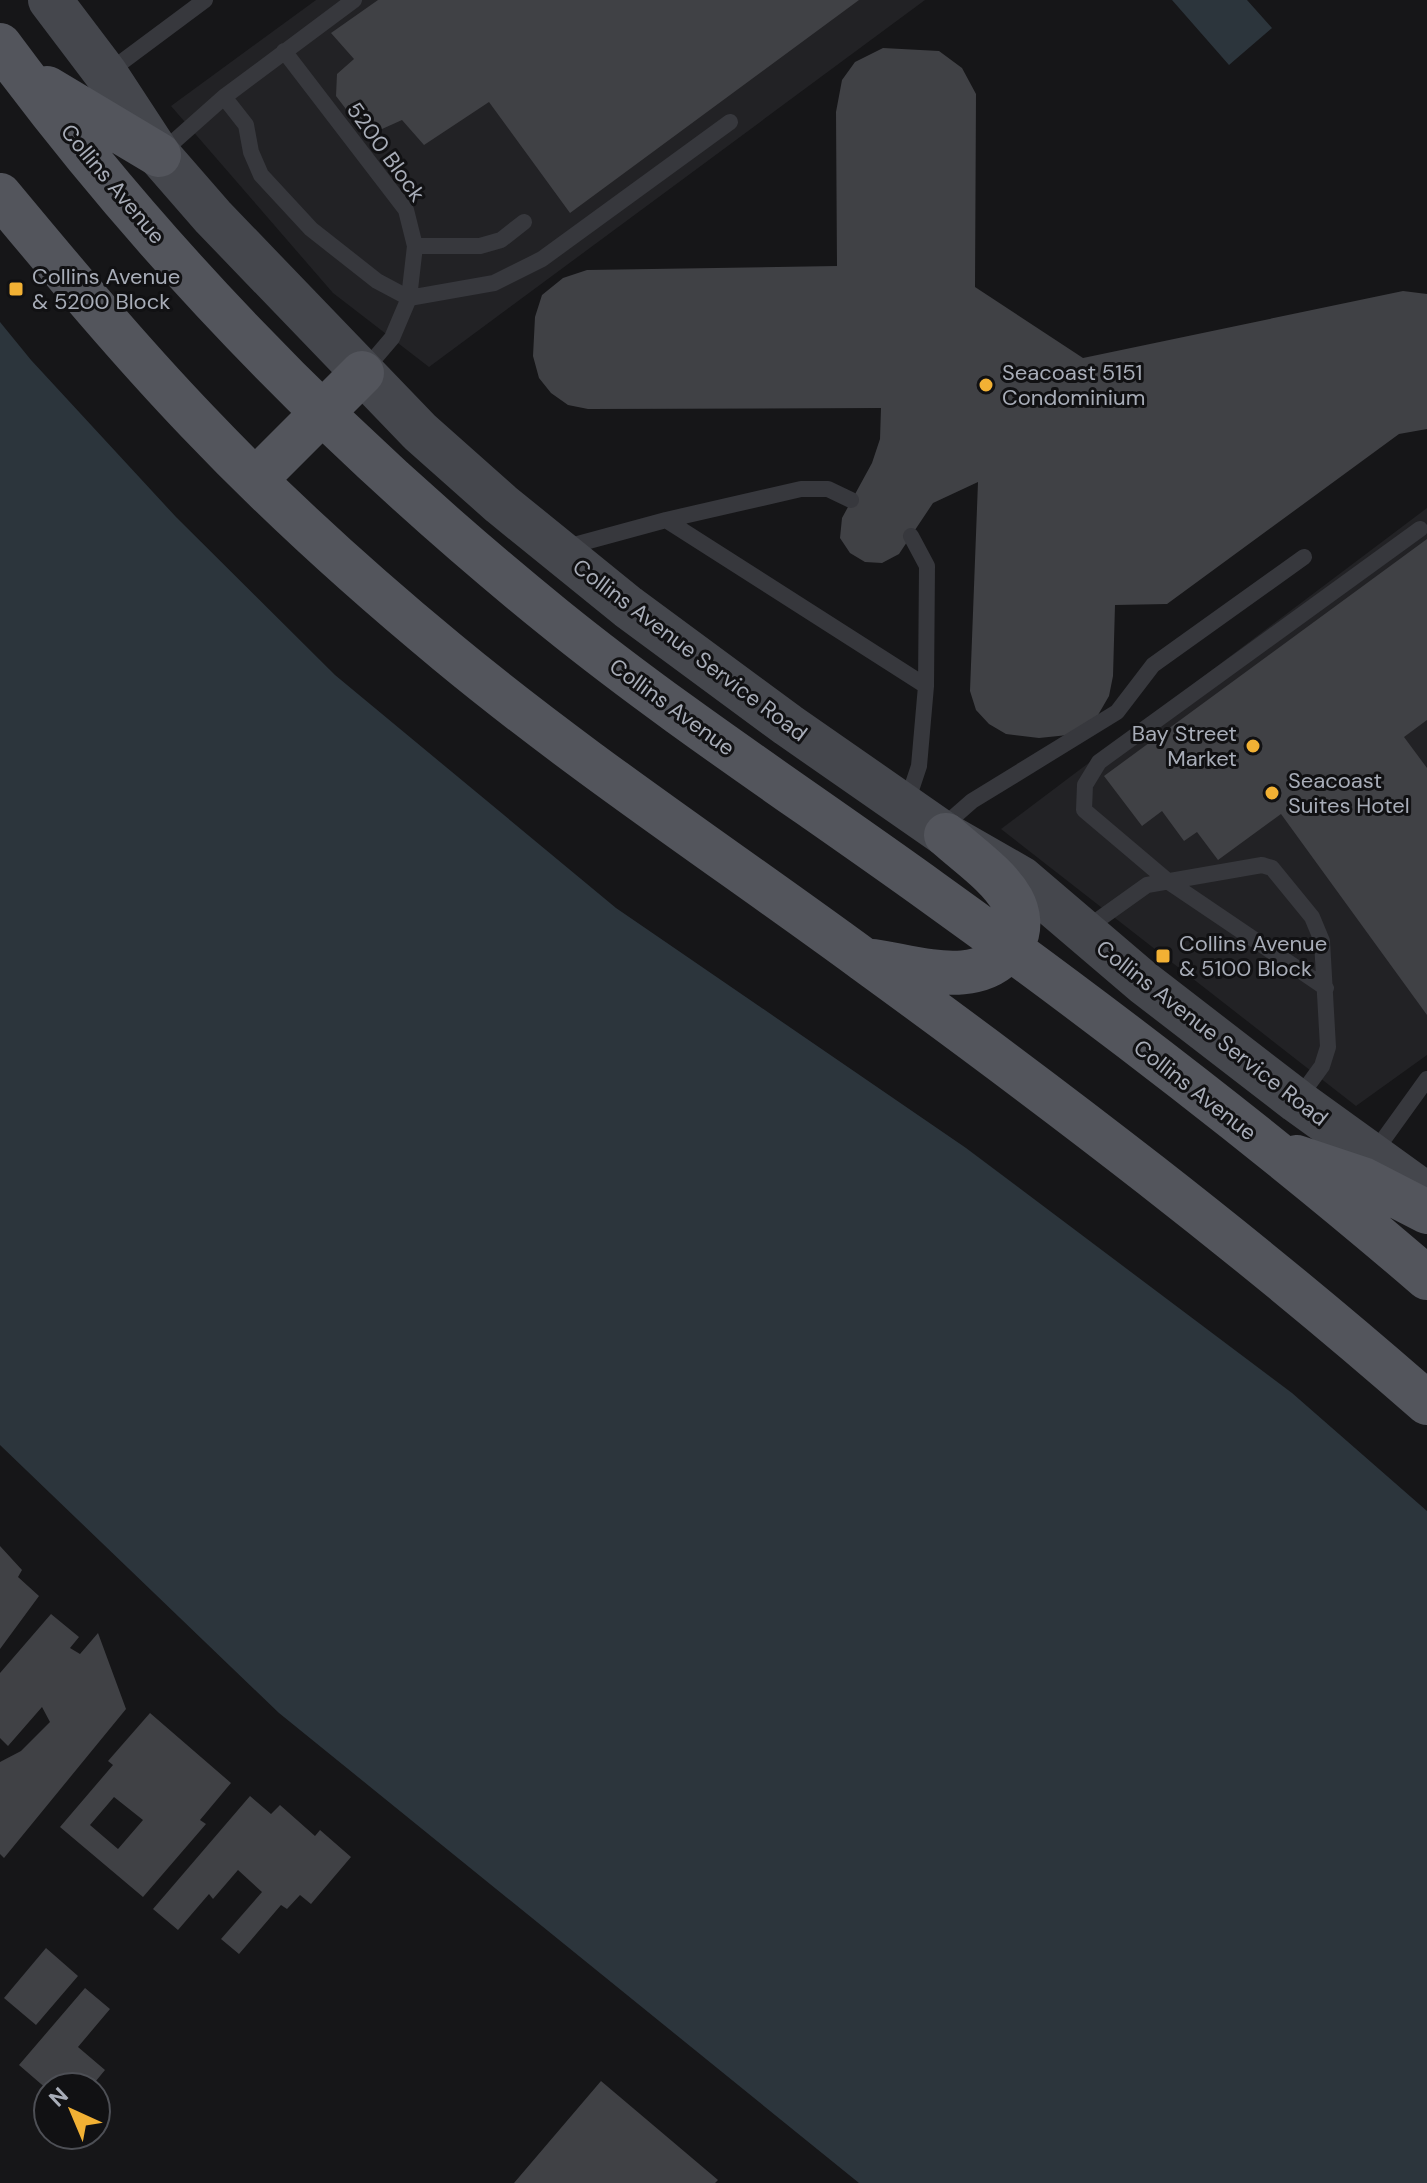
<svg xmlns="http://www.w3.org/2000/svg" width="1427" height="2183" viewBox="0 0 1427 2183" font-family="'DM Sans',sans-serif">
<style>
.built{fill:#222225}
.water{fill:#2c353c}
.building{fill:#404145;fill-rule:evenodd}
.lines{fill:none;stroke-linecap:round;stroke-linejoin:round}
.lane{stroke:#37383d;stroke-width:16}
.secondary{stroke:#45474d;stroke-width:44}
.primary{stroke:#53555c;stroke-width:44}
.poi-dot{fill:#f2b134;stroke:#111113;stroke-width:3}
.labels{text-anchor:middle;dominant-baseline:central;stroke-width:6;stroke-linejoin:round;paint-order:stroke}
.street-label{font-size:22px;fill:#a8adb8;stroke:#111113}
.poi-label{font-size:22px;fill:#a8adb8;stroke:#111113;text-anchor:start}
</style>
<rect width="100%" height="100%" fill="#161618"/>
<path class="built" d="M316,0h609l-496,367 -96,-74 -162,-187z
M1427,508v547l-71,51 -355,-277z"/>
<path class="water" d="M1172,0h75l25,28 -43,37z
M0,322l31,38 145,157 159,158 281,233 350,240 326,245 135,118v672h-568l-580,-470 -279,-268z"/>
<path class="building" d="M378,0h481l-289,213 -81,-111 -65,43 -22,-25 -20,9 -27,-8 -19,-25 1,-22 17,-15 -23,-26z
M883,48l56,3 23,17 14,26 -1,193 108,71 320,-67 24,3v135l-28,5 -232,170 -52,1 -2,71 -4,20 -11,19 -30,20 -29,3 -33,-4 -17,-10 -13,-14 -6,-19 8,-209 -45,21 -34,51 -17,9 -17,-1 -15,-9 -10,-15 2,-20 30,-55 8,-24 1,-31 -293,1 -20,-4 -17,-12 -12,-15 -6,-22 2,-39 7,-22 21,-17 24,-8 250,-4 -1,-154 6,-32 13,-18z
M1427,539v181l-23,17 23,31v247l-146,-201 -63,46 -21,-28 -13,9 -22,-30 -20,15 -38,-50z
M0,1546l22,24 -4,7 21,19 -39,53z
M51,1614l28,23 -9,11 10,6 18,-21 28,76 -122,149 -4,-4v-92l21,-11 29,-29 -8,-15 -34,39 -8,-8v-65z
M150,1713l81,70 -31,37 6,4 -63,73 -83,-70 53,-62 -5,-4zM114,1797l29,23 -25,29 -28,-24z
M250,1796l21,18 9,-9 35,31 5,-6 31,27 -40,47 -11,-9 -13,14 -6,-4 -42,49 -18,-15 41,-47 -24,-22 -25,29 -4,-5 -31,36 -25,-21z
M46,1948l32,28 -42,49 -32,-27z
M85,1988l25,21 -32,38 27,23 -14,17h-43v3l-29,-25z
M601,2081l117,99 -3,3h-201z"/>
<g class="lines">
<path class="lane" d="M284,51l122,159 9,36 -6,52 -17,40 -29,34
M107,73l98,-73
M224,97l22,28 5,27 10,23 50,54 66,52 32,17 85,-15 48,-24 188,-137
M161,153l63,-56 130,-97
M415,246h65l21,-6 23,-18
M666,520l260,166
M563,548l103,-28 135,-31h27l23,11
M906,805l13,-39 7,-80 1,-120 -16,-30
M939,830l33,-29 145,-89 36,-47 151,-108
M1084,930l63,-45 115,-20 10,3 40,49 10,24 6,106 -6,19 -24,33
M1326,988l-157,-106 -85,-72 1,-25 14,-23 321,-233
M1373,1154l54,-75"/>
<path class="secondary" d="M50,0l56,74 53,81 54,62 207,215 81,72 127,103 160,118 158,110 75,43 123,105 153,118 130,94"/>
<path class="primary" d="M0,45c158,214 348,406 554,573 121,98 252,183 378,274 170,122 337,250 495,386
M47,88l112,67
M0,195c64,77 129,155 198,227 78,82 163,159 249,230 134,111 278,206 417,308 194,141 383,285 563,443
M256,479l106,-106
M873,961c47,7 112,31 141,-20 7,-12 5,-28 -2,-41 -14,-25 -44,-45 -66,-65
M1297,1157l66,22 64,33"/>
</g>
<g class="poi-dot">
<rect x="8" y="281" width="16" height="16" rx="4"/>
<circle cx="986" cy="385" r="8"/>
<circle cx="1253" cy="746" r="8"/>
<circle cx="1272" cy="793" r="8"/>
<rect x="1155" y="948" width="16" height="16" rx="4"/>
</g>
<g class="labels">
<g class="street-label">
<text transform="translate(386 152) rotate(54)">5200 Block</text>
<text transform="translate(113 184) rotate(50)">Collins Avenue</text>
<text transform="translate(690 650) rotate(37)">Collins Avenue Service Road</text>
<text transform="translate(672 707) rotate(36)">Collins Avenue</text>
<text transform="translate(1212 1033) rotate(38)">Collins Avenue Service Road</text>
<text transform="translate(1195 1090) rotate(38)">Collins Avenue</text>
</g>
<g class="poi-label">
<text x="32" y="276">Collins Avenue<tspan x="32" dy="25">&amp; 5200 Block</tspan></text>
<text x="1002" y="372">Seacoast 5151<tspan x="1002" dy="25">Condominium</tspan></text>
<text x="1237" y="733" text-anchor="end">Bay Street<tspan x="1237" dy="25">Market</tspan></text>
<text x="1288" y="780">Seacoast<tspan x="1288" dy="25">Suites Hotel</tspan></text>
<text x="1179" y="943">Collins Avenue<tspan x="1179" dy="25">&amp; 5100 Block</tspan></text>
</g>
</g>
<g transform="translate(72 2111) rotate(316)"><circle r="38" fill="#111113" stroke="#4d4f55" stroke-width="2"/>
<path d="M0-6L14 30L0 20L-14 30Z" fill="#f2b134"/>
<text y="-12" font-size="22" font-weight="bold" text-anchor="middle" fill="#a8adb8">N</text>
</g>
</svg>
